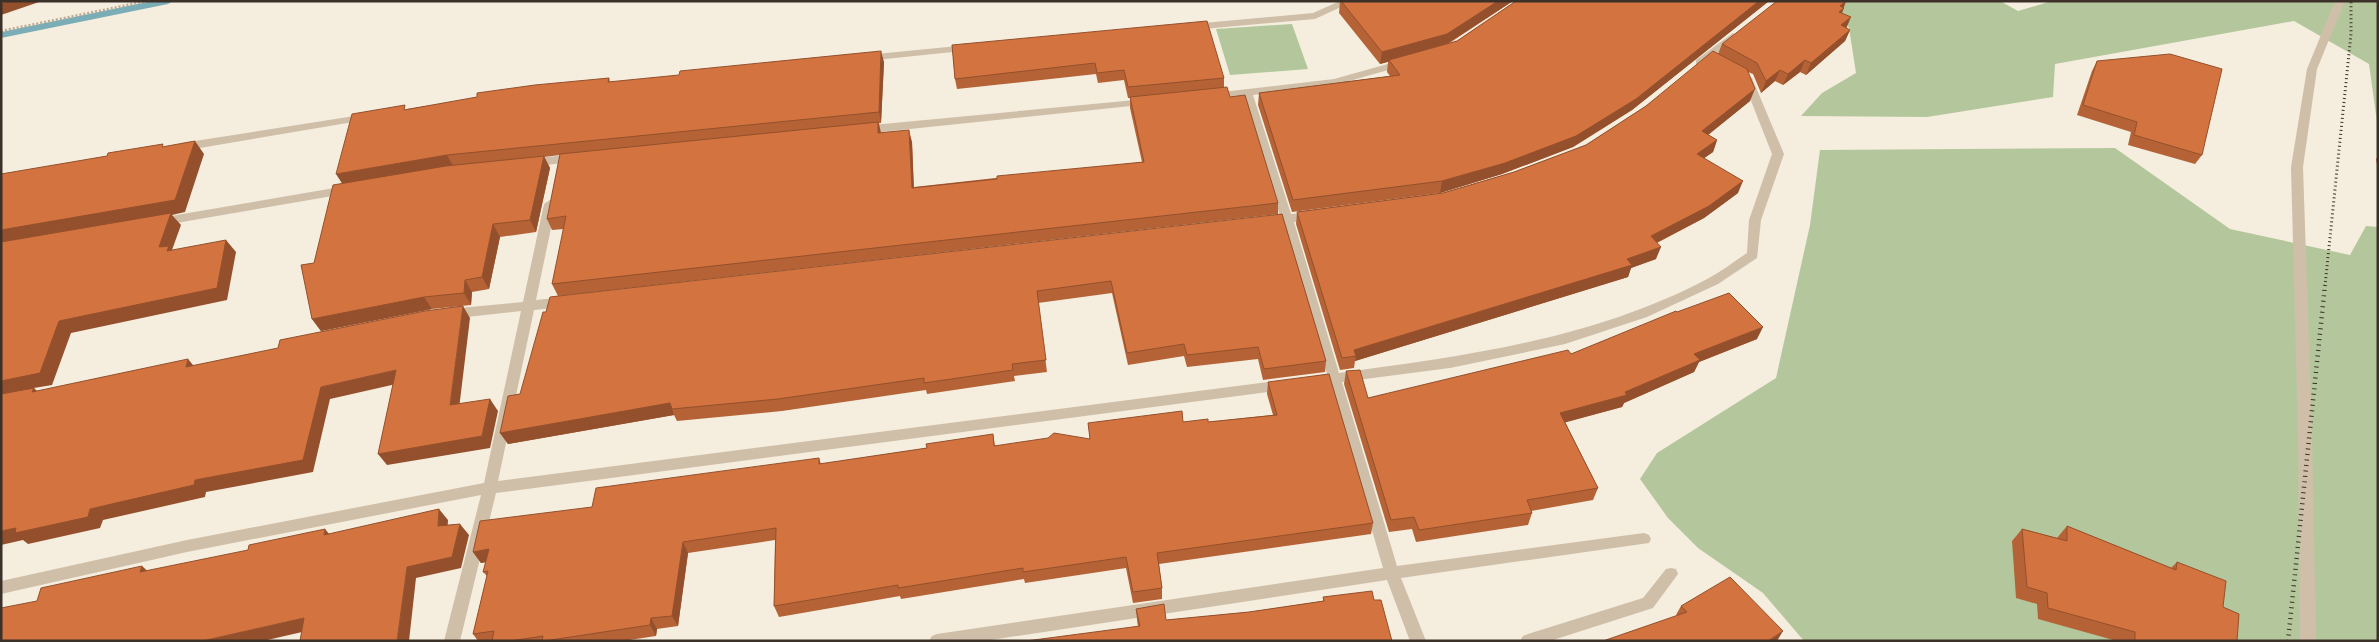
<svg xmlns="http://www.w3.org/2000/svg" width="2379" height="642" viewBox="0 0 2379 642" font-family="Rubik,sans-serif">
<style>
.green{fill:#b4c79c}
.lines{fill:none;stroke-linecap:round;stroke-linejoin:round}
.stream{fill:#7aadb6;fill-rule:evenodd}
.path{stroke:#bca992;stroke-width:2.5;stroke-dasharray:2 2;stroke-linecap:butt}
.minor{fill:#d0bfa8;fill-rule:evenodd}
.rail-far1{stroke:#3c3129;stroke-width:3;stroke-dasharray:1 3;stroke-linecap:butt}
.rail{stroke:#3c3129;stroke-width:4.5;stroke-dasharray:1 4.5;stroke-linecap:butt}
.wall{fill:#b56336}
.shaded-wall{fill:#94502c}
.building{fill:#d3733f;stroke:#94502c}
</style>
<rect width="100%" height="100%" fill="#f5edde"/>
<path class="green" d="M1835,1h165l18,10 34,-10h326v128l-9,-65 -75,-43 -239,43 -2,33 -126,20 -126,-1 21,-23 34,-20 -7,-45z
M1292,24l16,45 -78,6 -14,-46z
M2115,148l115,81 120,26 16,-29 12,1v414h-574l-41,-48 -65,-45 -30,-30 -28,-39 17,-26 119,-75 34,-153 10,-75z"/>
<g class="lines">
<path class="stream" d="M152,1h21l-5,3 -167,34v-6z"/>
<path class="path" d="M1,31l146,-30"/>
<path class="minor" d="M1340,1h14l-39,18 -123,11 -5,-3 5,-3 121,-11z
M2335,1h10l-28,68 -14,98 9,266 4,208h-16l-2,-208 -7,-266 16,-98z
M1733,33l5,3 -1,2 -33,26h-8v-4z
M968,45l4,1v4l-106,11 -5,-3 5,-3z
M1402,60l4,1v4l-71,20 -82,10 38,119 23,-2 6,4 -6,4 -20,2 45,151c126,-17 256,-34 370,-95 13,-7 26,-17 38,-25l2,-33 23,-66 -30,-76 5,-3 5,3 32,76 -23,66 -4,38 -39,26 -71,33 -82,27 -115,24 -108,14 55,184 247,-33 5,2 2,4 -2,4 -248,35 25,63h-16l-23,-61 -403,61h-55l3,-5 5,-2 446,-66 -54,-184 -15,2 -5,-1 -2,-4 2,-4 18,-3 -44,-150 -14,1 -6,-4 2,-3 15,-2 -37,-120 -30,3 -5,-3 5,-3 121,-14z
M1146,99l4,1v4l-288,30 -5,-4 5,-4z
M367,114l5,3 -1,2 -189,32 -6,-4 6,-4z
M576,154l4,1 2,3 -2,3 -51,6 -6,-4 6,-4z
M346,186l6,4 -2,3 -191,33 -6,-4 6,-4z
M550,200l6,4 -20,96 28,-3 6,5 -6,5 -30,3 -36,171 786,-101 5,1 2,4 -2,4 -5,1 -788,103 -36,148h-16l37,-146 -294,57 -186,42v-13l186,-41 297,-57 37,-172 -72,8 -6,-5 6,-5 74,-7 21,-98z
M1671,568l5,1 2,5 -25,34 -103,33h-30l3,-5 5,-2 115,-36 23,-29z"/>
<path class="rail-far1" d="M2325,286l26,-252v-33"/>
<path class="rail" d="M2288,641l37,-356"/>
</g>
<path class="wall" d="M1340,1h173l-65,43 9,-3 59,-40h253l-137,109 -59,37 -71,27 -62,19 -148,19 -34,-107 1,-12 131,-17 -3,-4 1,-10 -8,2 -41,-51z
M1846,1l-4,12 4,15 4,2 -5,11 -39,34 -6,-3 -17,13 -8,-4 -14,12 -8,-19 -5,-2 2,29 -42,34 9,5 -4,12 -9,6 34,35 -34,25 -47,25 -1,16 -25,9 -3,9 -273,84 -1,7 -14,2 -44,-146 1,-12 146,-19 71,-21 72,-27 60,-39 72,-52 4,-10z
M952,45l272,33v9l6,10 48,106v11l-720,82 -6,-12 12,-55 -12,1 -5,-11 13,-64 -16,2 6,11 -14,64 -36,5 -11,52 -17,3 -1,13 -39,4 -111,22 -9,-12 2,-56 28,-80 65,-74 202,-31 1,4 274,-20 -3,61h-2l2,10 31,9 2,45 228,-25 -12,-54v-10h-2l-4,-18 -26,3 -2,-9 -139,15 -2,-10z
M2097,61l105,94 -7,9 -67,-19 3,-13 -54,-17 15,-44z
M2378,157v13l-2,-11z
M1282,214l44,147 -1,11 -62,8 -5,-21 -71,8 -3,-11 -56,9 -16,-72 -74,10 9,69 -33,4 1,5 -88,13 -1,-4 -144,21 -105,10 -3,-6 -166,29 -8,-11 20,-39z
M1677,312l80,27 -58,23 -5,10 -70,31 -2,4 -57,15 33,66 -5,12 -62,11 1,2 -4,12 -112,17 -4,-13 -23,3 -45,-148 2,-13 22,27 203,-44z
M1268,382l105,141 -2,11 -212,30 3,24v11l-29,4 -7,-35 -101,15 -1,-4 -123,20 -1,-3 -121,21 -5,-11 1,-66 -87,13 -10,73 -21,3 -1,7 -33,5h-145l-5,-7 14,-58 -4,-4 3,-10 -5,1 -8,-11 119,-45 227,-49 2,6 106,-16 66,-14 2,12 95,-7 -2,-16 95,-1h25l65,-7 -6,-21z
M2067,526l104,42 6,-6 46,45 14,34h-120l-79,-22 -1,-15 -21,-6 -4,-57 10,-12 35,9z
M1323,597l51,3 -236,27 -1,-7 -1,-11 30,11 83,-8 74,-11z
M1681,606l102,25 -107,-16z"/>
<path class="shaded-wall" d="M7,1h35l-41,14v-12z
M1498,1h15l-68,44 -65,19 2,-12z
M1759,1h10l-137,109 -59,37 -71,27 -62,19 2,-12z
M1846,1l-3,8 1,-1 -5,11 1,-13z
M1851,17l-5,12 -5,-4z
M1850,30l-5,11 -39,34 5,-12z
M881,51l3,11 -3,61 -2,-11z
M1805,60l-5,12 -17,13 5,-11z
M1780,70l-5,11 -14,12 5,-12z
M1755,89l-5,12 -52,42 4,-12z
M878,122l3,12 -3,-1z
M909,130l3,12 2,57 -2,-11z
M1717,140l-4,12 -20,14 4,-12z
M195,141l9,13 -19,58 -13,3 9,10 -9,25 6,8 -177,-14v-14z
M447,155l6,11 -110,19 -7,-11z
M544,156l6,12 -14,64 -6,-12z
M1743,181l-5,12 -34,25 -58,30 5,-12z
M493,224l7,13 -11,52 -7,-12z
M226,240l10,12 -9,48 -156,33 -19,52 -18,3 12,12 -45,-5v-14l58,-60z
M1661,247l-5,12 -25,9 -3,9 -273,84 1,-5 -2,-6z
M465,280l7,12 -1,13 -7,-12z
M424,297l8,12 -111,22 -9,-12z
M463,306l7,12 -12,99 -8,-12z
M1763,327l-6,12 -58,23 -5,10 -70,31 -2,4 -66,18 4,-12 134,-59z
M188,359l10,12 -12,-4z
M396,370l9,12 -75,17 -17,73 -107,20 -1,5 -102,23 -3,8 -72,16 -5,-4 -22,5v-14l89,-22 105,-29 126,-93z
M490,399l8,12 -8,37 -103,17 -9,-11z
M670,403l4,12 -166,29 -8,-11z
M439,509l9,11 -1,18 -9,-12z
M460,524l9,11 -8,33 -45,10 -7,63h-12l10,-74z
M325,529l10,12 -11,-6z
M683,542l5,11 -10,73 -6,-10z
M489,549l8,11 -16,3 -8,-11z
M142,566l12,11 -14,-5z
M304,618l11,11 -52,12h-61z
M651,618l6,11 -1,7 -6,-11z
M1783,631l-6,10h-9z"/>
<path class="building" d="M1341,1h157l-51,33 -65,18z
M1516,1h243l-123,98 -60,37 -71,27 -63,18 -149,19 -34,-107 141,-18 -11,-15 68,-19z
M1777,1h69l-6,5 4,2 -5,4 12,5 -10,8 9,5 -39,33 -6,-3 -17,14 -8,-4 -14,11 -9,-18 -35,-19z
M1207,21l17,57 -96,9 -4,-17 -27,3 -2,-10 -140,16 -3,-34z
M881,51l-2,61 -432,43 -111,19 16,-60 53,-9 -1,5 73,-13v-4l58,-8 74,-7 -1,4 71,-7 1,-4z
M1713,51l34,18 8,20 -53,42 15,9 -20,14 46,27 -34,25 -58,30 10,11 -34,12 5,6 -278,85 2,6 -14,2 -45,-146 146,-19 71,-21 72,-27 60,-39z
M2170,54l52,15 -20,86 -68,-20 3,-13 -54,-17 14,-44z
M1227,87l3,10 15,-2 33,108 -726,81 14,-68 -19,3 13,-65 318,-32v11l31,-3 3,58 85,-9v-3l147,-14 -14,-65z
M195,141l-20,59 -174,30v-56l106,-18 1,-3 55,-9 -1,3z
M544,156l-14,64 -37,4 -11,53 -17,3 -1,13 -40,4 -112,22 -11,-54 13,-2 19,-78 113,-19z
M171,213l-12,34 10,-1 -2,5 59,-11 -9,48 -158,33 -19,52 -39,8v-139z
M1282,214l44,147 -62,8 -6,-22 -71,8 -3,-11 -57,9 -16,-72 -74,10 9,69 -34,4 1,6 -89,13v-5l-146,21 -106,10 -2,-6 -170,30 8,-37 12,-2 23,-82h3l4,-15z
M1729,293l34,34 -69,27 6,6 -75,32 2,3 -67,18 38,75 -71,12 5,13 -113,17 -5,-13 -23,3 -45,-149 14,-1 8,28 200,-48 3,4 105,-43 1,1z
M463,306l-13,99 40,-6 -8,37 -104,18 18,-84 -75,17 -18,73 -108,20 -1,5 -104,24 -2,8 -73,16 1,-5 -15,3v-137l33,-6 -2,4 156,-33 -2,8 92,-19 2,-8 145,-29z
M1329,374l44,149 -216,30 5,35 -29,4 -7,-35 -103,15v-4l-125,20v-3l-124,21 2,-78 -93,14 -11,74 -21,2 -1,7 -106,16h-2l1,-5 -33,5h-18l2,-10 -21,3 15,-63 -5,1 6,-23 -16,3 7,-31 112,-14 4,-19 223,-30v6l108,-16 -1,-4 67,-10 1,12 54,-8 6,-5 36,6 -2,-16 94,-12 1,11 25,-3v3l69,-7 -9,-33z
M439,509l-1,17 22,-2 -8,33 -45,10 -10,74h-97l4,-23 -102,23h-201v-33l36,-7 4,-13 101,-22 -2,6 108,-22 1,-5 76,-16 -1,6z
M2067,526l109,44 1,-8 49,19 -3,26 16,7 -2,27h-102v-9l-87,-24 -1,-15 -20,-6 -5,-58 45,12z
M1730,577l53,54 -15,10h-165l84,-29 -6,-6z
M1372,591l2,9h7l11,41h-366l114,-15 -4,-17 28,-5 2,16 83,-8 75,-11 -1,-4z"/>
<rect width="2379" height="642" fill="none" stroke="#3c3129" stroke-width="5"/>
</svg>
